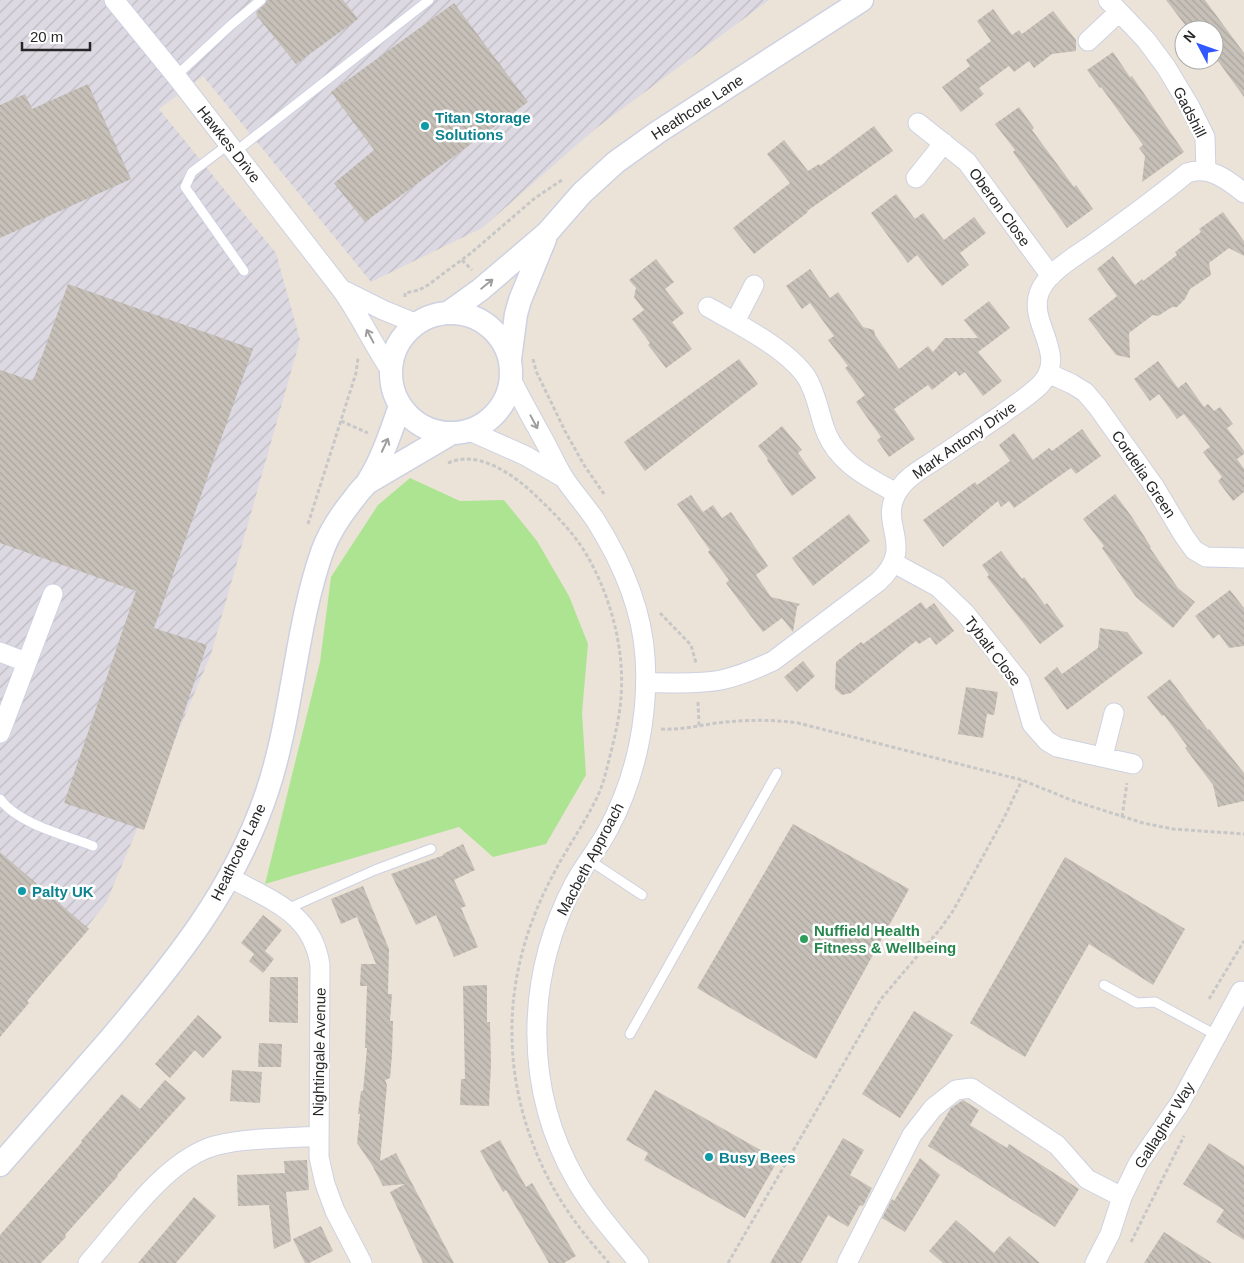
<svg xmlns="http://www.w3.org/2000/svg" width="1244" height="1263" viewBox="0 0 1244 1263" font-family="Arial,sans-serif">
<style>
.industrial{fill:url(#industrial-furrows)}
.park{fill:#ade492}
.building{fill:url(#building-back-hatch)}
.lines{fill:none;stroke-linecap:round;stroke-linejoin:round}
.service-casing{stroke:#cdd1e1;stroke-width:11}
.minor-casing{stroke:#cdd1e1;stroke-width:21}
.tertiary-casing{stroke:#cdd1e1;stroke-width:25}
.path{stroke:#c7c7c7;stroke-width:3;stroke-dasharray:4 2.5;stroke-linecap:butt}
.service{stroke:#fff;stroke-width:9}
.minor{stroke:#fff;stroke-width:19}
.tertiary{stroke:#fff;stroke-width:22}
.oneway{stroke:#9e9e9e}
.culture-dot{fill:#0f9aa8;stroke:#fff;stroke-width:2}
.leisure-dot{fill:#2e9e5b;stroke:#fff;stroke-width:2}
.labels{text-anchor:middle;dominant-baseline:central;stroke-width:5;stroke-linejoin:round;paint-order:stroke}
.street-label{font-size:15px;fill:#272727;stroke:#fff}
.culture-label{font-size:15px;font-weight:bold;fill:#0d838f;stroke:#fff;text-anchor:start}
.leisure-label{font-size:15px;font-weight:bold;fill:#27864d;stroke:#fff;text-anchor:start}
</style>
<defs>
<pattern id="industrial-furrows" width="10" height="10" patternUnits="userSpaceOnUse" patternTransform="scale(1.25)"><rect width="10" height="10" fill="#dcd9e2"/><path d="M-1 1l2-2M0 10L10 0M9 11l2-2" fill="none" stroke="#bdbac2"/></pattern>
<pattern id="building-back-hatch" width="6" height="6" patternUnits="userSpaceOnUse" patternTransform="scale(1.25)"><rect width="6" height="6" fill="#c6c0b8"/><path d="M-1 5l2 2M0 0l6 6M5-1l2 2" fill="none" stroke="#aaa59e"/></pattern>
</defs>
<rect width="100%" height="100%" fill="#ebe3d8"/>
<path class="industrial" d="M0,0h769l-174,129 -113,99 -111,54 -168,-206 -44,33 117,144 24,87 -89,314 -105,249 -106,133z"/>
<path class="park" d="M410,478l50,23 44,-1 33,41 32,55 19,48 -6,69 4,62 -40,69 -53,13 -34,-30 -194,57 55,-222 11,-85 47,-72z"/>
<path class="building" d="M267,0h76l15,19 -62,45 -39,-48 -1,-4 9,-8z
M1166,0h39l39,53v44l-26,-36 -3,2 -2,-3 1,-30h-25z
M454,3l74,99 -163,120 -31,-39 40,-33 -43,-58z
M993,9l19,26 7,-5 3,4 31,-23 23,29v11l-24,3 -18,14 -5,-7 -15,11 -5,-6 -30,22 5,6 -23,18 -19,-25 28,-21 -4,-6 25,-19 -14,-20z
M1113,52l17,25 2,-1 52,76 -42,30 3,-26 -6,-8 4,-3 -42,-58 -1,1 -13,-18z
M88,84l43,95 -131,59v-133l25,-11 7,15z
M1019,107l15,21 -2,2 42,57 2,-2 17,24 -26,19 -54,-76 2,-2 -20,-26z
M874,126l19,25 -86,60 1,1 -54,42 -21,-26 57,-45 -23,-29 17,-14 24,31 11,-7 1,2z
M896,194l19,25 8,-6 21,27 30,-23 12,16 -26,20 9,12 -27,21 -25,-31 -9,8 -37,-50z
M1223,212l21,29v15l-15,-8 -20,15 2,12 -21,14 -5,10 -8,8h-5l-14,9 -5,-1 -24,18 1,25 -14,-3 -28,-36 29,-23 -20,-27 16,-13 22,29 7,-6 1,2 34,-26 -2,-3 26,-20 -2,-3z
M656,259l18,23 -9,7 19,24 -12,9 20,27 -26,19 -18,-23 2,-2 -18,-24 12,-9 -10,-13 2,-9 -7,-8z
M810,269l20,29 8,-6 25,35 11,3 1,5 24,34 29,-23 5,6 12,-14h33l-14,-18 25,-19 21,27 -32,24 24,29 -19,15 -18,-24 -6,4 -3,-5 -24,19 -4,-5 -34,24 21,30 -26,18 -12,-17 4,-3 -25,-35 9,-7 -20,-27 3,-2 -20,-26 6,-4 -24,-33 -8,6 -16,-23z
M68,284l185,65 -99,279 53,17 -63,185 -80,-27 72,-212 -136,-48v-173l33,11z
M739,359l19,25 -113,87 -21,-29z
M1158,361l20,27 8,-6 18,25 4,-3 6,7 6,-4 13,17 -6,4 17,23v3l-7,5 7,10v23l-11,9 -15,-20 4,-4 -19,-25 7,-5 -26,-33 -7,5 -18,-25 -9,7 -16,-22z
M782,426l20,24 -4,3 18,25 -24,18 -25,-36 1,-1 -10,-13z
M1082,429l19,27 -25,18 -5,-6 -57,40 -5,-7 -8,6 -3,-6 -55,46 -20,-27 52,-38 2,3 33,-24 -11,-16 15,-12 19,27 16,-12 3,3z
M1115,494l17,23 19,30 -1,1 28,40 17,14 -22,26 -37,-31 -34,-49 2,-2 -21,-27z
M691,495l12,17 10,-7 9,13 9,-6 37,54 -12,9 15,22 29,7 -3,3 -4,25 -11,-14 -19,14 -23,-30 -14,-19 3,-3 -21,-28 2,-2 -33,-46z
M849,514l21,27 -57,45 -21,-28z
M1001,551l21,28 2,-2 21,28 2,-2 17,23 -24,18 -53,-67 2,-2 -7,-10z
M1230,590l14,18v38l-15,2 -10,-14 -6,5 -18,-23z
M921,602l5,7 8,-6 20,28 -18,14 -6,-8 -11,7 -3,-3 -65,52 -9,2 -7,-6 1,-27 25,-20 2,2z
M1100,628l27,4 16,21 -76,57 -23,-32 13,-11 5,7 36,-26z
M803,661l12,15 -18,16 -13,-15z
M1170,679l38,51 1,-1 35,44v28l-26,6 -5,-22 -28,-37 2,-2 -23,-31 -2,1 -15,-19z
M966,687l32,5 -4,23 -7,-1 -4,24 -25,-4z
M793,824l116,65 -93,170 -119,-71z
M463,844l12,26 -21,10 12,26 -5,2 17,39 -24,10 -18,-42 -20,10 -25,-51 53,-19 -1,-1z
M0,852l89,77 -62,72 2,2 -29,34z
M1065,857l120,72 -32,56 -64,-41 -64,113 -55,-34z
M363,886l26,63 -1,45h4l-2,27h3l-1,34 -2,23 -5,2 2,5 -7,76 16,-8 58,110h-31l-33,-71 15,-8 -22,2 -11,-21 -15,-22 3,-29h-2l3,-23h2l4,-43h-2l2,-62h-7l1,-22h15l-19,-47 -16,7 -10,-25z
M263,915l19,15 -17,21 9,8 -11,14 -14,-12 5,-7 -13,-11z
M270,977h28v46l-29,-1z
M487,985v37h3l1,42 -2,42 -29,-1 1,-26h4l-2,-93z
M914,1011l39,24 -53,83 -38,-24z
M198,1015l24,22 -19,21 -8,-8 -25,28 -15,-14z
M259,1043l23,1 -1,23h-23z
M232,1070l30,2 -2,31 -30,-2z
M165,1080l21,18 -69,77 1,1 -53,59 1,2 -25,26h-41v-28l82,-93 -1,-1 41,-47 18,15z
M655,1090l123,70 -33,58 -101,-58 4,-7 -22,-13z
M963,1100l16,10 -9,15 37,23 2,-4 70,45 -24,38 -127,-81 23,-38z
M843,1138l21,12 -14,25 22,13 -9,18 -3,-1 -12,22 -20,-12 -27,48h-31z
M500,1140l26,47 6,-4 44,73 -12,7h-15l-43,-73 -3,2 -23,-41z
M1209,1143l35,23v74l-28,-18 8,-12 -41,-26z
M920,1158l20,17 -35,57 -23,-14 10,-19 2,2z
M307,1160l2,30 -23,2 5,49 -17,8 -5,-44 -31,1 -1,-31 48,-2 -1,-12z
M194,1197l22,19 -40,47h-38z
M956,1220l38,33 15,-17 31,27h-97l-14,-12z
M321,1226l12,25 -24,12h-4l-12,-24z
M1164,1232l48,31h-68z"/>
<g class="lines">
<defs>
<path id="service" d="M176,76l55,-51 30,-25
M229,144l-37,28 -7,15 59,84
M235,152l194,-152
M0,799c18,25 65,36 93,47
M589,860l53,35
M287,909l88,-39 56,-21
M1104,985l33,18 18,-1 61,33
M630,1034l147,-261"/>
<path id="minor" d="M114,0l62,76 165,213c19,26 32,56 50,82
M1108,0l38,40 20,27 24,40 15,30 1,34
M1088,41l31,-29
M918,123l49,39 84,114
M916,178l28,-35
M345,291l38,19 34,14
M708,307c30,17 80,42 99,71 10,17 12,36 19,54 13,32 42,45 70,61
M735,322l19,-37
M1048,373l24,11 13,8 12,14 57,80 30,50 10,14 12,7 38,1
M511,379c11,22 23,43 35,65 6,11 11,23 18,34 10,15 22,28 32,43 25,40 46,88 49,136 4,59 -9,121 -37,173 -10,19 -24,35 -34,54 -49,94 -51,205 3,298 17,29 41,55 62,81
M470,431l56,25 38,22
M894,563l44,24 27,26 55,69 12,42 15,17 10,6 76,17
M0,652l26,10
M646,683c24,-1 50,2 75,-3 18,-4 35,-11 52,-19l105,-79c41,-38 -4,-58 22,-94 8,-12 23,-20 35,-28 22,-15 44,-30 66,-45 13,-10 28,-19 39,-30 30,-31 -14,-62 0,-94 7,-18 37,-36 53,-47 32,-23 64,-46 94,-71 22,-8 41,7 57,20
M0,733l53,-139
M1103,756l11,-43
M229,877c42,24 83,35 91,88l-1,192 6,27 10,27 27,52
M88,1263c33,-37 73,-97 120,-115 31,-11 77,-9 110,-12
M847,1263l65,-128 21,-27 23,-18 15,-2 18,12 68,45 30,34 35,18
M1095,1263l15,-29 12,-37 16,-33 42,-61 61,-112"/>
<path id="tertiary" d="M448,313l32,-23 67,-57 35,-40 34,-31 42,-30 204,-132
M391 373a60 60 0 1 1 120 0a60 60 0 1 1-120 0Z
M510,359l6,-45 4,-14 25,-61
M367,483l85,-50
M0,1165c37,-42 73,-84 110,-126 65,-77 124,-149 157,-247 26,-78 28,-162 55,-240 7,-20 20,-39 34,-56 3,-5 8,-9 11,-13 15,-23 24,-52 33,-77"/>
</defs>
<use href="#service" class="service-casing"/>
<use href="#minor" class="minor-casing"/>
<use href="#tertiary" class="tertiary-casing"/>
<path class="path" d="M462,260l10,10
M405,297v-4l14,-3 9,-5 43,-32 64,-55 27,-18
M533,359l3,12 29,60 19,34 20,29
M341,421l27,12
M448,463c30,-14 66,12 87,32 18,17 37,36 50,57 25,42 40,96 36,145 -1,17 -5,34 -9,51 -4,15 -7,31 -13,45 -13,29 -32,54 -46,82 -26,48 -42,104 -41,159 0,60 20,123 53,173 13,20 28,38 44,56
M308,524l48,-151 2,-15
M660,613l31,32 5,18
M698,702l1,24
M661,729c19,1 36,-3 55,-6 28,-3 54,-4 82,0l224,57 49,20 72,23 30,6 71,5
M1122,817l5,-34
M1209,999l35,-58
M1131,1242l53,-106
M728,1263l153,-264 60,-71 12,-17 51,-93 18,-38"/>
<use href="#service" class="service"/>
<use href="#minor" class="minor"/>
<use href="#tertiary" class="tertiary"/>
</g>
<defs><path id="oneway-shaft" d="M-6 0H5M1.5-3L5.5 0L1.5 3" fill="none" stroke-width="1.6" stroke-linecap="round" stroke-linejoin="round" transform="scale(1.25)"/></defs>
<g class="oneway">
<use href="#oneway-shaft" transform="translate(487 284) rotate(-39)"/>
<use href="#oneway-shaft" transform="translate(370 336) rotate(-118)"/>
<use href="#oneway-shaft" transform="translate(534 422) rotate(62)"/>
<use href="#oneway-shaft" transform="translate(385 445) rotate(-65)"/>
</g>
<g class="culture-dot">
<circle cx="425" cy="126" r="5"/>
<circle cx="22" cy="891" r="5"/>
<circle cx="709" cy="1157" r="5"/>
</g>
<circle class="leisure-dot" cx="804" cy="939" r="5"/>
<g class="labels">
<g class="street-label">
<text transform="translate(697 107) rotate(-33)">Heathcote Lane</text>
<text transform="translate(1190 112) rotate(63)">Gadshill</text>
<text transform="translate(229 144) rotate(52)">Hawkes Drive</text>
<text transform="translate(1000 207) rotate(54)">Oberon Close</text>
<text transform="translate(964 440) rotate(-35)">Mark Antony Drive</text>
<text transform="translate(1144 474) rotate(56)">Cordelia Green</text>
<text transform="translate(993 651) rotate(53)">Tybalt Close</text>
<text transform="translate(238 852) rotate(-64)">Heathcote Lane</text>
<text transform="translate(590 859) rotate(-62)">Macbeth Approach</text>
<text transform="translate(319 1052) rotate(-89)">Nightingale Avenue</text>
<text transform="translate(1164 1125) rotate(-58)">Gallagher Way</text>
</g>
<g class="culture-label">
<text x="435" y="117">Titan Storage<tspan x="435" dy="17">Solutions</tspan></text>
<text x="32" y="891">Palty UK</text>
<text x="719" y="1157">Busy Bees</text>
</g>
<g class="leisure-label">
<text x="814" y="930">Nuffield Health<tspan x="814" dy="17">Fitness &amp; Wellbeing</tspan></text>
</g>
</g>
<g transform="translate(1199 45) rotate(311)"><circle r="24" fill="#ffffff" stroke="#a9a9a9"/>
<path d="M0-4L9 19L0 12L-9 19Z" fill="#3157ff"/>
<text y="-8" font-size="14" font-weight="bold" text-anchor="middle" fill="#272727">N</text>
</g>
<path d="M22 42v8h68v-8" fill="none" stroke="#272727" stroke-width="2.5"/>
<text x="30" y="42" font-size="15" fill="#272727" stroke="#ffffff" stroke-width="4" paint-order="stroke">20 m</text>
</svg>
